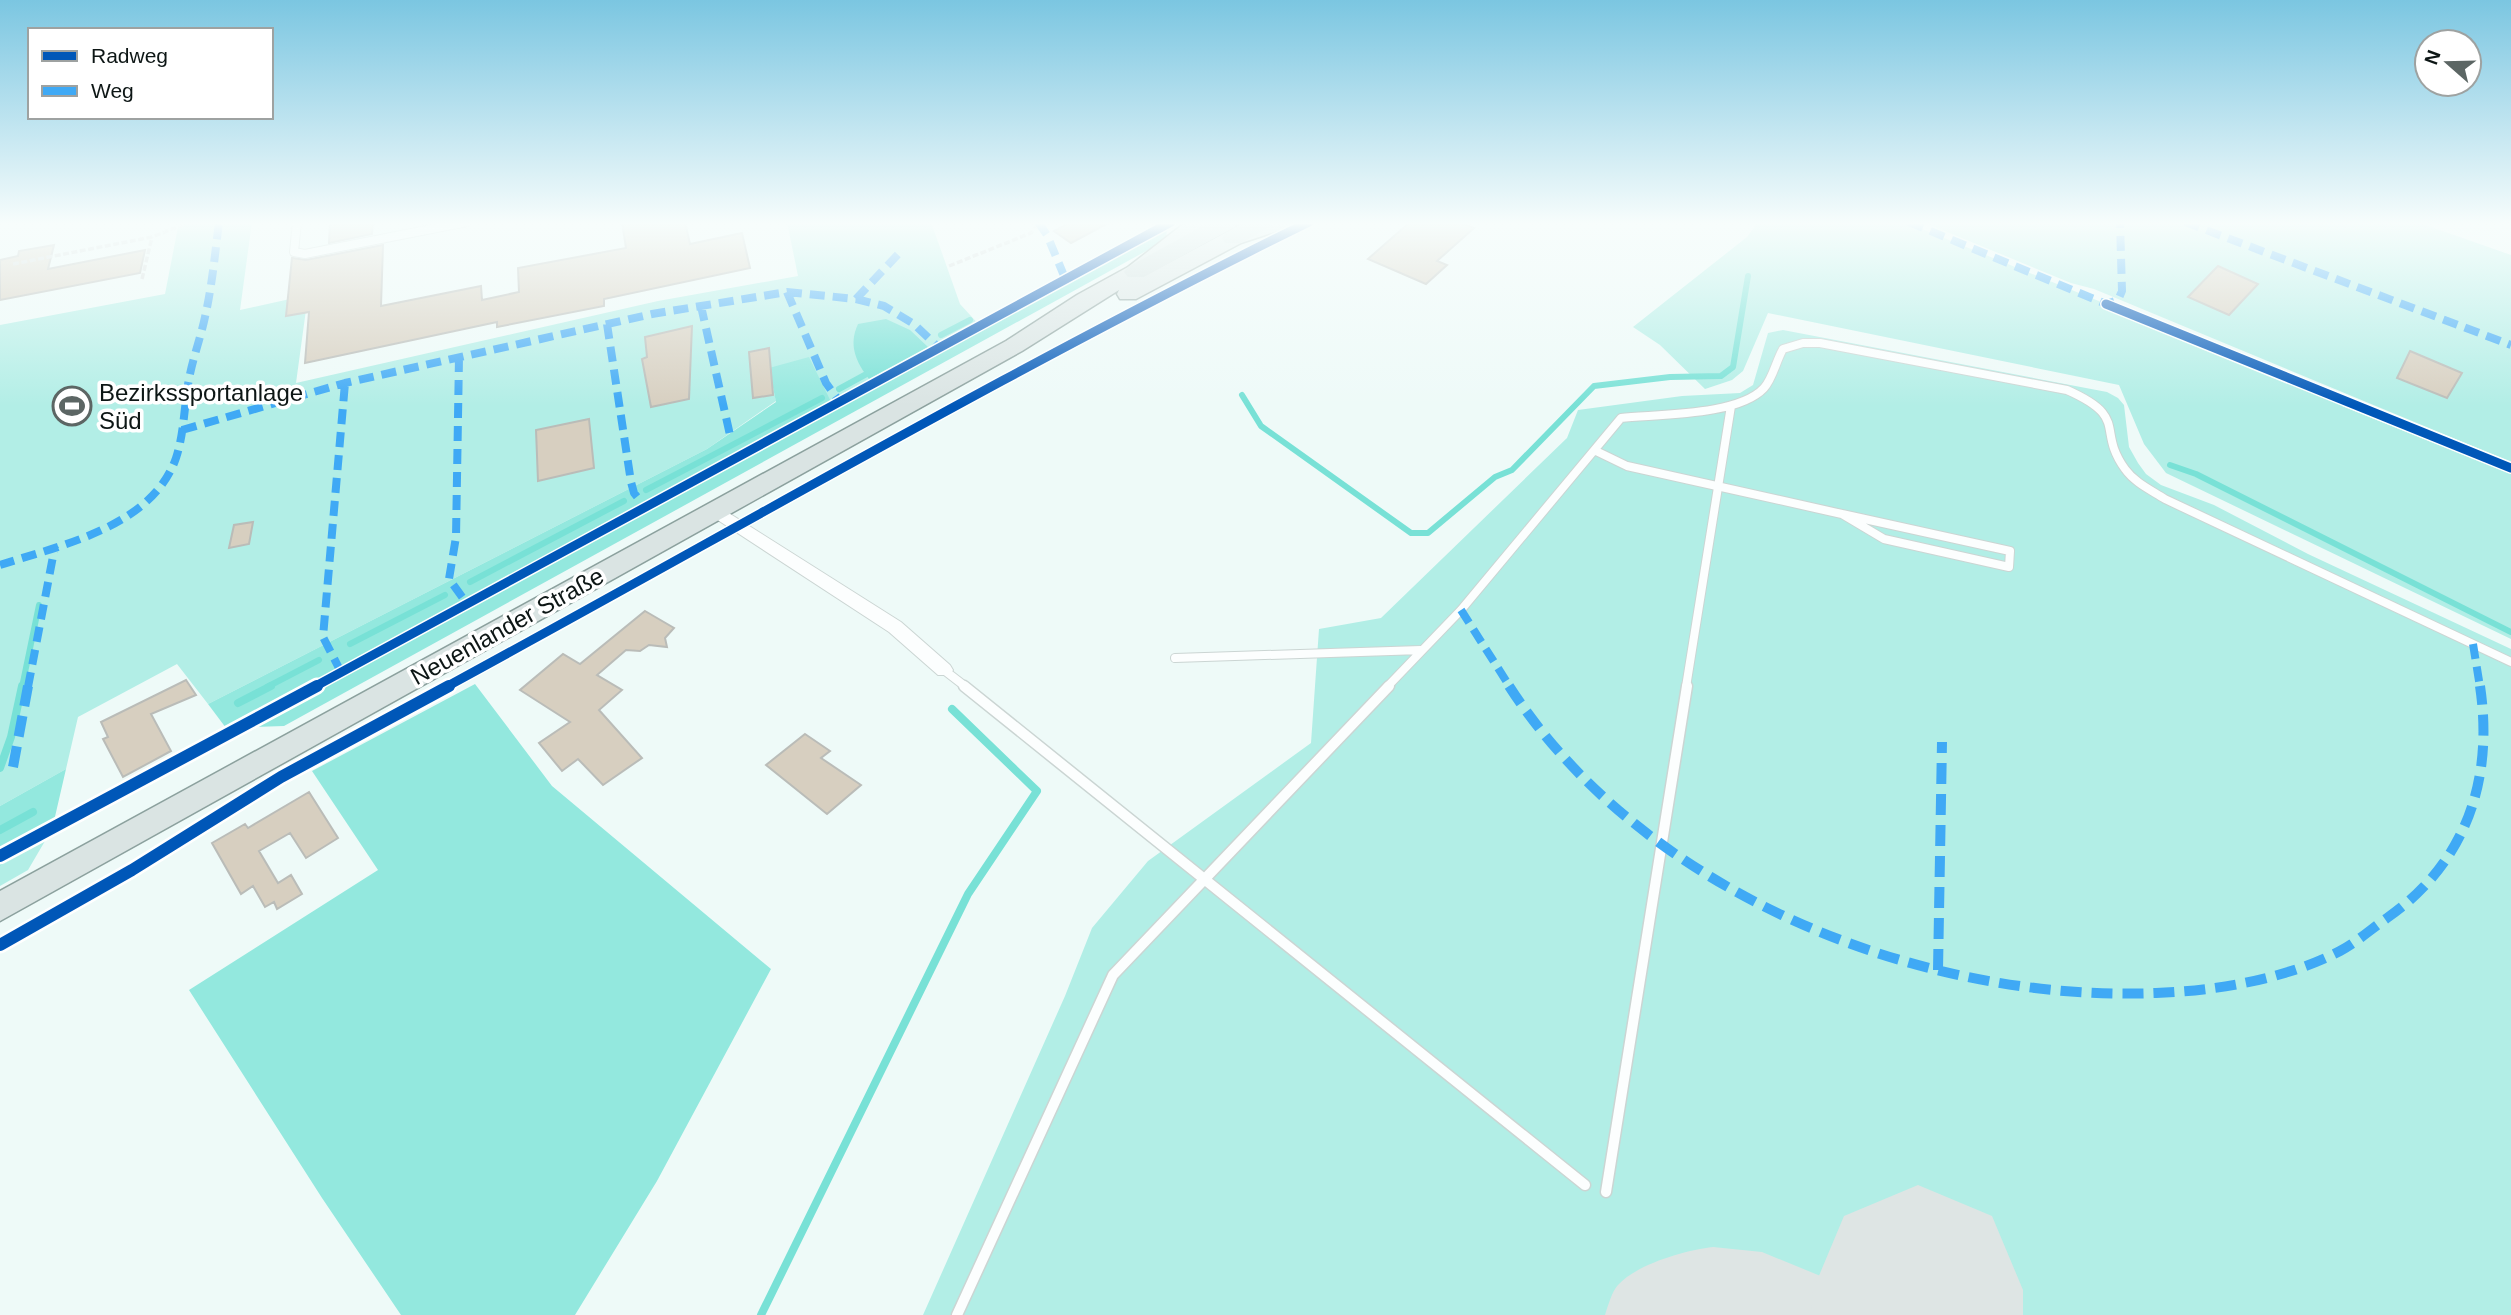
<svg xmlns="http://www.w3.org/2000/svg" width="2511" height="1315" viewBox="0 0 2511 1315" font-family="Arial,sans-serif">
<style>
.green{fill:#b2eee6}
.forest{fill:#93e8de}
.water{fill:#78e1d6}
.lines{fill:none;stroke-linecap:round;stroke-linejoin:round}
.stream-far1{stroke:#78e1d6;stroke-width:6}
.stream{stroke:#78e1d6;stroke-width:8}
.taxiway{fill:#dee5e4;fill-rule:evenodd}
.runway{fill:#dee5e4;fill-rule:evenodd}
.building{fill:#d7cfc0;stroke:#babcb8;stroke-width:2}
.service-far1-casing{stroke:#cbd5d3;stroke-width:10}
.service-casing{stroke:#cbd5d3;stroke-width:13}
.minor-casing{stroke:#cbd5d3;stroke-width:2}
.primary-casing{stroke:#8ca19e;stroke-width:3}
.trunk-casing{stroke:#8ca19e;stroke-width:2}
.path{stroke:#d5d9d9;stroke-width:3.5;stroke-dasharray:6 2.5;stroke-linecap:butt}
.service-far1{stroke:#fcfefe;stroke-width:8}
.service{stroke:#fcfefe;stroke-width:10}
.minor{fill:#fcfefe;fill-rule:evenodd}
.primary{fill:#dae4e3;fill-rule:evenodd}
.trunk{fill:#cedbda;fill-rule:evenodd}
.quiet-far1{stroke:#3fa9f5;stroke-width:8;stroke-dasharray:15 8;stroke-linecap:butt}
.quiet{stroke:#3fa9f5;stroke-width:10;stroke-dasharray:21 10;stroke-linecap:butt}
.cycleway-far1-casing{stroke:#fff;stroke-width:12}
.cycleway-casing{stroke:#fff;stroke-width:17}
.cycleway-far1{stroke:#0057b8;stroke-width:9}
.cycleway{stroke:#0057b8;stroke-width:12}
.labels{text-anchor:middle;dominant-baseline:central;stroke-width:7;stroke-linejoin:round;paint-order:stroke}
.poi-label{font-size:24px;fill:#0d1615;stroke:#fff;text-anchor:start}
.street-label{font-size:24px;fill:#0d1615;stroke:#fff}
</style>
<rect width="100%" height="100%" fill="#eefaf8"/>
<path class="green" d="M179,222h73l-12,88 68,-15 -12,88 362,-82 140,-25 -11,-54h144l29,82 22,24 -148,81 -3,-7 -62,-34 7,33 -69,48 -499,255 -31,-40 -99,53 -12,52 -66,37v-481l165,-31z
M1758,222h147l441,180 -4,4 169,68v165l-345,-166 -22,-29 -25,-59 -351,-72 -25,58 -11,9 -27,9 -45,-44 -27,-18 114,-90z
M1923,222h494l94,33v207l-417,-173 -23,-6z
M1783,330l324,62 11,6 6,7 5,42 9,16 8,11 15,11 53,20 94,49 203,95v666h-1588l142,-319 27,-68 56,-67 163,-118 8,-114 62,-11 186,-180 11,-28 104,-14 58,-3 13,-8 15,-52z
M45,841l-17,29 -28,16v-20z"/>
<path class="forest" d="M1167,229l-1,11 -882,486 -58,2 -18,-24 499,-255 69,-47 -7,-34 40,-11 25,51z
M475,684l77,102 219,183 -114,212 -82,134h-174l-79,-117 -133,-208 189,-120 -66,-99z
M66,769l-12,52 -9,20 -45,25v-60z"/>
<path class="water" d="M886,319l24,11 18,17 -59,32c-13,-17 -21,-34 -11,-55z"/>
<g class="lines">
<path class="stream-far1" d="M941,335l29,-15
M839,389l33,-18
M1242,395l19,31 150,107h17l67,-56 17,-7 82,-84 76,-9 51,-1 12,-9 15,-91
M2170,465l26,9 315,158
M646,490l176,-92
M470,582l154,-81
M350,644l95,-49
M22,687l17,-82
M267,687l52,-27"/>
<path class="stream" d="M238,703l33,-17
M0,768l11,-31 11,-51
M0,830l33,-18
M761,1315l207,-421 69,-103 -85,-82"/>
<path class="taxiway" d="M1713,1247l49,5 61,25 16,8 12,30h-246c3,-9 7,-24 13,-30 19,-21 68,-35 95,-38z"/>
<path class="runway" d="M1918,1185l74,31 31,74v25h-212l2,-25 31,-74z"/>
</g>
<path class="building" d="M330,222h43l-1,12 -43,9z
M622,222h63l5,22 52,-11 8,35 -146,31v7l-107,21v-5l-192,41 4,-51 -23,4 6,-58 14,2 77,-15 -2,61 100,-20 1,14 37,-8 -1,-24 108,-20z
M1071,222h39l-39,21 -17,-12z
M1410,222h50l14,6 -37,33 10,4 -21,19 -58,-25z
M54,245l-6,24 97,-19 -5,23 -140,27v-40l18,-4 1,-5z
M2218,266l40,18 -29,31 -41,-18z
M692,326l-3,73 -38,8 -9,-48 5,-2 -2,-20z
M769,348l4,47 -20,3 -4,-46z
M2410,351l52,22 -15,25 -50,-20z
M589,419l5,49 -56,13 -2,-51z
M253,522l-4,22 -20,4 5,-23z
M645,611l29,17 -9,10 2,9 -18,-2 -9,6 -14,-1 -29,25 25,15 -23,20 43,48 -39,27 -25,-26 -16,12 -23,-28 31,-21 -50,-32 43,-36 17,10z
M186,680l10,15 -45,19 20,37 -48,26 -20,-38 5,-2 -7,-15z
M805,734l25,17 -9,7 40,27 -34,29 -61,-49z
M309,792l29,46 -32,20 -16,-25 -31,18 19,32 13,-8 11,19 -25,15 -3,-7 -9,5 -12,-21 -12,8 -29,-51 33,-19 3,4z"/>
<g class="lines">
<defs>
<path id="service-far1" d="M297,222l-3,30 11,2 162,-32
M1596,451l31,15 215,48
M1842,514l168,37 -1,16 -125,-28z
M1175,658l246,-8
M944,670l22,17
M1387,687l74,-77 160,-192c37,-4 117,-2 143,-30 9,-10 12,-27 19,-39l20,-6h17l247,47c63,28 29,39 58,79 10,14 26,21 40,30l346,163
M1686,687l45,-281"/>
<path id="service" d="M964,686l621,499
M1606,1192l81,-506
M957,1315l156,-340 276,-289"/>
<path id="minor" d="M716,505l185,117 49,43 3,5 -3,5h-12l-49,-43 -179,-117 -2,-4 2,-4z"/>
<path id="primary" d="M1186,222h24l-66,54 81,-43 38,-11h33l-3,4 -52,17 -105,56h-16l-3,-5 2,-4 -97,61 -1022,570v-30l1006,-550 71,-46 51,-28z"/>
<path id="trunk" d="M1210,222h28l-3,5 -91,50h-16l-4,-5 4,-5z
M1245,222h28l-3,5 -29,16h-16l-3,-5 3,-5z"/>
</defs>
<use href="#service-far1" class="service-far1-casing"/>
<use href="#service" class="service-casing"/>
<use href="#minor" class="minor-casing"/>
<use href="#primary" class="primary-casing"/>
<use href="#trunk" class="trunk-casing"/>
<path class="path" d="M13,264l139,-27 38,-15
M949,266l82,-33 7,-11
M142,279l10,-42"/>
<use href="#service-far1" class="service-far1"/>
<use href="#service" class="service"/>
<use href="#minor" class="minor"/>
<use href="#primary" class="primary"/>
<use href="#trunk" class="trunk"/>
<path class="quiet-far1" d="M1038,222l9,13 18,43
M1909,222l197,82 12,-4 4,-9 -2,-69
M2185,222l326,123
M787,292l39,91 13,18
M856,299l47,-50
M701,306l29,129
M607,324l24,158 3,11 13,16
M459,357l-3,180 -7,42 19,26
M182,430l163,-47 307,-69 135,-22 69,7 28,7 30,18 24,23
M0,565c61,-20 152,-38 176,-107 9,-27 8,-57 14,-84 4,-19 11,-38 15,-57 7,-31 10,-63 14,-95
M1461,610l49,77
M2473,644l7,43
M341,672l-18,-35 22,-254
M28,687l27,-141"/>
<path class="quiet" d="M1509,686c132,205 409,317 647,307 60,-2 130,-14 184,-42 17,-9 31,-22 47,-33 79,-55 107,-138 93,-232
M13,767l15,-81
M1938,970l4,-228"/>
<defs>
<path id="cycleway-far1" d="M2106,304l405,164
M314,687l857,-465
M446,687c287,-156 570,-321 863,-465"/>
<path id="cycleway" d="M0,856l317,-170
M0,945l132,-75 149,-93 168,-91"/>
</defs>
<use href="#cycleway-far1" class="cycleway-far1-casing"/>
<use href="#cycleway" class="cycleway-casing"/>
<use href="#cycleway-far1" class="cycleway-far1"/>
<use href="#cycleway" class="cycleway"/>
</g>
<linearGradient id="sky" x2="0" y2="1"><stop stop-color="#7bc6e1"/><stop offset="0.55" stop-color="#f7fdfc"/><stop offset="1" stop-color="#f7fdfc" stop-opacity="0"/></linearGradient>
<rect width="2511" height="406" fill="url(#sky)"/>
<defs>
<symbol id="stadium-ring" viewBox="-11 -11 22 22"><circle r="9.5" fill="#fff" stroke="#5c6664" stroke-width="1.5"/><path d="M0-5a6.5 5 0 1 0 0 10a6.5 5 0 1 0 0-10ZM-3.5-1.8h7v3.6h-7Z" fill="#5c6664"/></symbol>
</defs>
<g fill-rule="evenodd">
<use href="#stadium-ring" x="50" y="384" width="44" height="44"/>
</g>
<g class="labels">
<g class="poi-label">
<text x="99" y="392">Bezirkssportanlage<tspan x="99" dy="28">Süd</tspan></text>
</g>
<g class="street-label">
<text transform="translate(507 626) rotate(-29)">Neuenlander Straße</text>
</g>
</g>
<rect x="28" y="28" width="245" height="91" fill="#ffffff" stroke="#9ea2a1" stroke-width="2"/>
<rect x="42" y="51" width="35" height="10" fill="#0057b8" stroke="#9ea2a1" stroke-width="2"/>
<text x="91" y="63" font-size="21" fill="#0d1615">Radweg</text>
<rect x="42" y="86" width="35" height="10" fill="#3fa9f5" stroke="#9ea2a1" stroke-width="2"/>
<text x="91" y="98" font-size="21" fill="#0d1615">Weg</text>
<g transform="translate(2448 63) rotate(290)"><circle r="33" fill="#ffffff" stroke="#9ea2a1" stroke-width="2"/>
<path d="M0-5L12 26L0 18L-12 26Z" fill="#5c6664"/>
<text y="-10" font-size="19" font-weight="bold" text-anchor="middle" fill="#0d1615">N</text>
</g>
</svg>
